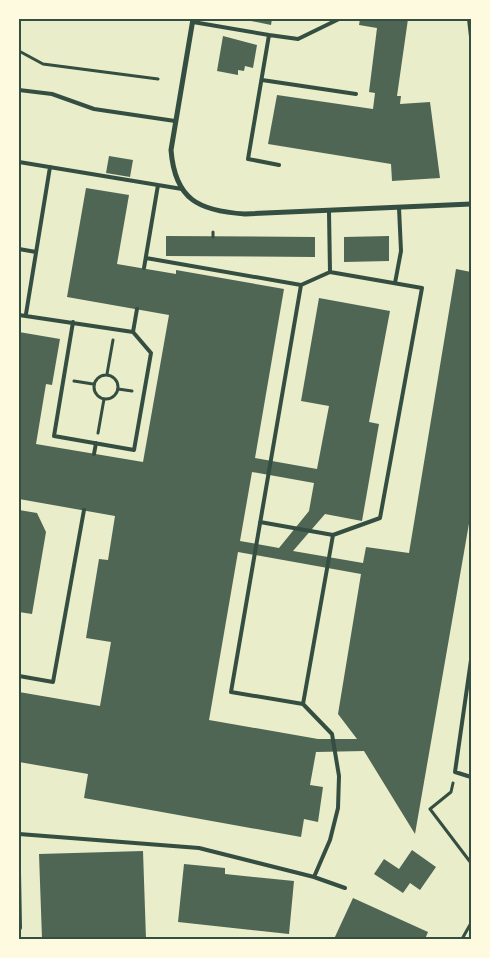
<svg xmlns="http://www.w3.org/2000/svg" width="490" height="958" viewBox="0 0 490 958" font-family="'Work Sans',sans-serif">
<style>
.building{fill:#4f6655;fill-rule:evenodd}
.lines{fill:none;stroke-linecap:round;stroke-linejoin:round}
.path{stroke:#344e41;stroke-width:3}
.service{stroke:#344e41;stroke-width:4}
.minor{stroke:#344e41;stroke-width:5}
.neatline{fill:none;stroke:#344e41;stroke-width:2}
</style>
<rect width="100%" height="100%" fill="#e9edc9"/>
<path class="building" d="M241,19h31l-1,6z
M360,19h48l-11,77h4l-1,8 30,-2 10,76 -48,3 -1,-17 -123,-20 9,-49 96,14 2,-16 -6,-1 8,-64 -18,-3z
M223,36l34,9 -4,23 -8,-2 -1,5 -6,-1v5l-21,-4z
M109,156l24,4 -3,17 -24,-4z
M86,188l43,7 -12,69 59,10v-4l108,19 -29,169 62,11 12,-63 -28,-5 18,-103 71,13 -21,111 10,2 -17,97 -37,-7 -32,37 70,12 3,-16 43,6 47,-284 15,3v240l-56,322 -51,-83 -48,1 -6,33 13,2 -5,35 -14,-3 -3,18 -217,-39 4,-24 -69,-12v-70l81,14 11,-64 -25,-4 13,-79 9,1 7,-44 -96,-17v-167l41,7 -8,46 -6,-1 -10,60 107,18 26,-147 -102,-18zM252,472l62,11 -5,28 -30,37 -39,-7zM238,552l123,22 -23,140 19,25h-39l-109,-19z
M166,236l149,1v20l-149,-1z
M389,236v25l-45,1v-25z
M19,510l18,3 9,19 -14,82 -13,-2z
M412,850l24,17 -16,23 -10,-7 -7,10 -29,-19 10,-15 15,10z
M143,851l3,88h-104l-3,-85z
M184,864l41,4v6l69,7 -5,53 -111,-12z
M353,898l75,34 -3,7h-91z"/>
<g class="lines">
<path class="path" d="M19,51l24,13 115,15
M213,232v5
M107,374l6,-34
M94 387a12 12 0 1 1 24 0a12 12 0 1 1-24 0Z
M74,381l19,3
M118,389l14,2
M98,433l6,-34
M453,783l-2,9 -21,17 41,54
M462,939l9,-16"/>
<path class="service" d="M469,19l2,18
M193,22l76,13 -21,124 31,6
M269,35l29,4 41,-20
M262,80l94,14
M19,90l33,4 42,15 81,12
M19,162l163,27
M329,212l1,60
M19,249l17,3
M146,258l155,27 -70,407 72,12 29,30 7,42 -1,32 -8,32 -16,37
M144,268l14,-83
M395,283l6,-32 -2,-43
M301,285l29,-13 92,16 -42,230 -47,17 -30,169
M26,314l24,-147
M19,315l114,17 4,-23
M73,322l-19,114 80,14 17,-97 -18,-21
M94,454l2,-11
M260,522l73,13
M471,660l-16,112 16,5
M19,676l34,6 31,-172
M19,834l180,14 115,29 31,11
M19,872l1,56"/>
<path class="minor" d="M193,19l-22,131c4,50 28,61 74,64l226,-10"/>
</g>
<rect width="490" height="958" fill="none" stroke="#fefae0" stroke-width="40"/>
<rect x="20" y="20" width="450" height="918" class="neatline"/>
</svg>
